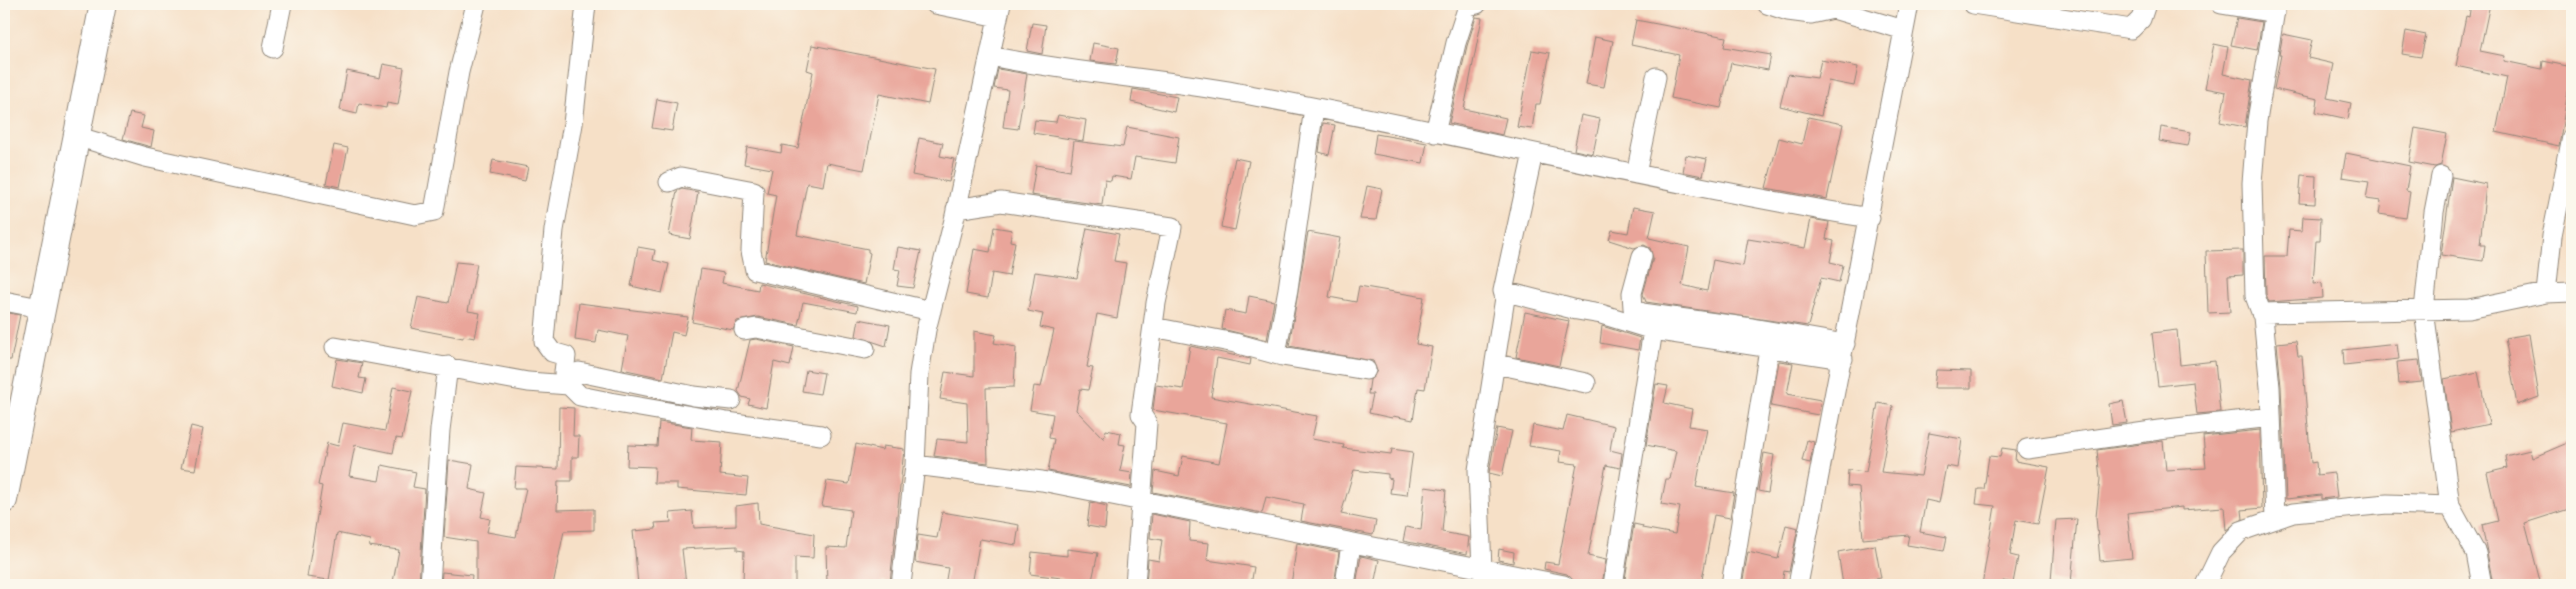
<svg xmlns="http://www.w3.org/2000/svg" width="2576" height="589" viewBox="0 0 2576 589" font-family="Dekko,sans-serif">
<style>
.building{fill:#e9a59a}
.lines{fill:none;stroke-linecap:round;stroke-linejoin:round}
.street-casing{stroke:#908679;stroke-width:21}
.secondary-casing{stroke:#908679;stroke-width:28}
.street{stroke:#fff;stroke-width:19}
.secondary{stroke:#fff;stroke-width:26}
</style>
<rect width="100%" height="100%" fill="#fbf7ec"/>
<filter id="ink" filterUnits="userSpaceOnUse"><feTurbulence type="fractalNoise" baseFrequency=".02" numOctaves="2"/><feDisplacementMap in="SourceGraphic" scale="10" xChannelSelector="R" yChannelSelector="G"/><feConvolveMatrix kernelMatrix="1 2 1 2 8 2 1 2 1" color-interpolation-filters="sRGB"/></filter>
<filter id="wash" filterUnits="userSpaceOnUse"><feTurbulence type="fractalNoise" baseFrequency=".0096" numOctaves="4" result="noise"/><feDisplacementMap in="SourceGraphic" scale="20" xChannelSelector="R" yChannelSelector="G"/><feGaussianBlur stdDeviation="1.12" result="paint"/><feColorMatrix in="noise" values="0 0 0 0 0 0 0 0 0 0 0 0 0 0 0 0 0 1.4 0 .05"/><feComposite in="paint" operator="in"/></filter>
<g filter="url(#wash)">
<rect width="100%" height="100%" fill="#f6e0c7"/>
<g id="blocks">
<path class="building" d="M2471,4h19l-10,47 25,5 -1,5 38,8 1,-8 29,6 -13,79 -63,-14 11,-55 -51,-11 10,-50 3,1z
M1476,17l6,1 -18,91 42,9 -4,17 -53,-12 18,-77z
M2237,18l25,4 -5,28 -26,-5z
M1636,20l90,17 -2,10 47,8 -3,15 -37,-7 -10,45 -50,-10 8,-43 -48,-10z
M1032,23l14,2 -4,29 -15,-3z
M2406,31l20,4 -5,22 -19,-3z
M2283,34l29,6 -4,18 26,6 -7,34 24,5 -3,16 -32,-7 2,-13 -44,-10 7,-34h-2z
M1595,37l18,4 -9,46 -18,-3z
M1093,43l26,5 -3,16 -26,-3z
M2214,44l14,3 -5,27 29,6 -7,47 -25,-5 6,-30 -21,-4z
M812,45l123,24 -7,35 -49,-10 -15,76 -37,-7 -4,23 -16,-3 -10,52 71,14v3l2,1 -6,31 -99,-23 11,-66 -9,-2 5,-24 -28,-5 3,-17 34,6 1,-8 16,3 15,-76 -6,-2z
M1532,50l18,3 -10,51h-4l-4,25 -15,-2z
M1821,60l37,7 -4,19 -26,-5 -7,35 -41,-10 8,-32 29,4z
M383,64l21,4 -6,37 -11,-2 -1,5 -27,-5 -2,11 -17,-4 7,-39 33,7z
M998,69l29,5 -9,55 -15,-2 5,-37 -14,-2z
M1133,89l44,8 -3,15 -43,-10z
M657,99l20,4 -5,28 -20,-3z
M130,113l14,3 -3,12 13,3 -3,16 -28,-8z
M1058,115l28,5 -3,21 -50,-8 2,-13 21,2z
M1581,115l19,4 -7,35 -19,-4z
M1808,117l35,7 -16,75 -61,-11 13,-50 23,6z
M1323,123l12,2 -6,30 -10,-3z
M1127,127l52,10 -4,26 -40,-6 -4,22 -19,-3 -1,5 -6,-1 -3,25 -71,-10 5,-30 34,6 4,-30 49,6z
M2161,127l30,5 -3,14 -29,-5z
M2415,128l32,6 -6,31 -6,2 -26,-5z
M1376,134l51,9 -4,20 -50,-9z
M919,138l24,5 -3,13 14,3 -5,23 -37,-7z
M334,145l14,3 -8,39 -14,-3z
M2346,153l64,13 -4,25 4,1 -4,26 -27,-4 2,-13 -15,-2 3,-18 -27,-4z
M1686,155l21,4 -4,17 -20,-4z
M1235,158l14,3 -14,69 -14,-3z
M493,160l35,7 -3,14 -35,-7z
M2301,175l15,1 -1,28 -16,-1z
M2452,177l34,7 -6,61h5l-2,16 -42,-6z
M1367,186l15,3 -6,31 -16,-1z
M682,189l16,3 -8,47 -21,-4 8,-44z
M1633,207l22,4 -6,27 40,9 -7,38 25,6 6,-31 30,6 5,-27 57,9 6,-29 18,3 -3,17 8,2 -4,21 13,3 -4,17 -18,-4 -13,48 -162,-24 -3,-8 10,-36 -3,-10 -6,-3 -10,3 -25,-8 3,-10 16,3z
M2303,217l18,1 -1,23h-4l-3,43 9,-1 1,15 -54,4 -3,-8 -1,-38h22l2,-26 13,1z
M994,227l18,3 -2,11 5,1 -6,34 -17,-3 -4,25 -22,-4 8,-45 16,3z
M1087,228l32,6 -5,27 12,2 -9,55 -20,-4 -10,53 6,1 -5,22 -8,-1 -4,21 28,29 2,-9 15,3 -2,11 6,1 -5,26 12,2 -1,14 -83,-16 6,-32 -5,-1 4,-24 -23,-4 4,-24 7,1 13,-57 -14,-3 3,-13 -15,-3 7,-39 42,6z
M1308,232l32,6 -11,59 27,5 3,-16 65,11 -8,47 16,3 -7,42 -7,-1 -5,32 -20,-4 -1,2 -23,-5 4,-19h-5l2,-14 7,-9 -4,-10 -84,-15z
M638,247l17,3 -2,10 16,4 -7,29 -31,-7z
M898,247l23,4 -8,37 -16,-2 3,-16 -6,-1z
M2243,250v25l-15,1 2,36 -22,1 -2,-62z
M456,262l21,2 -9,47 12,2 -5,25 -12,-2v2l-52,-10 7,-31 30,6z
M701,269l23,4 -2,10 36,7 1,-7 99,23 -1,6 -54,-10 -5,23 -40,-8 -21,4 -4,9 -41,-8z
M1249,296l25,5 -7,39 -45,-11 3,-19 21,4z
M579,303l109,14 -4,18 -12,-3 -9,46 -41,-9 6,-33 -30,-6 -2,13 -21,-3z
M4,312l16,3 -9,45h-7z
M1525,312l44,9 -10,45 -43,-9z
M859,319l31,6 -4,21 -30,-10z
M1602,326l38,12 -2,12 -38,-7z
M2177,330l3,35 35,-4 5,51 -23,2 -4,-32 -35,4 -6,-53z
M974,331l22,4 -2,8 22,4 -2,40 -28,1 2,75 -54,-7 3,-17 31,3 -1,-39 -27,-4 5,-27 29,4z
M2529,334l10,63 -22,8 -12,-67z
M756,339l38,8 -4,19 -16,-4 -8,46 -18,-4 2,-5 -8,-2 -4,-6 12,-51z
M2296,341l2,15h4l9,107 5,-1 1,13 17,-2 3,24 -16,2v-4l-35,4 -5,-112 -4,-44z
M2397,344l2,15 -55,6 -1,-15z
M1190,346l61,13 -1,6 -33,-7 -6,39 106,19 -5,23 32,6 -1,3 48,6 1,-5 21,3 -6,43 -17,-2 2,-14 -4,-1v-4l-34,-4 -13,44 35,7 -3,14 -72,-14 3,-17 -38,-7 -4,16 -109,-21 2,-21 24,5 4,-20 36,7 8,-40 -74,-13 3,-25 27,4z
M337,359l25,4 -3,15 7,1 -3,14 -31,-7z
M2419,360l3,22 -23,2 -2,-22z
M1779,361l14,2 -6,31 34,6 -3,15 -47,-9z
M806,370l18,3 -4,21 -18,-3z
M1936,370l35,1v17h-37z
M2478,372l11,52 -38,8 -7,-53z
M1656,384l12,2 -4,17 28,6 -3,17 18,3 -11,58 38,6 -4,25 -16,-3 -13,70h-77l10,-61 9,2 -1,2 33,6 5,-27 -19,-3 5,-25h4l6,-28 -30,-6z
M393,387l19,4 -10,48 -6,-1 -3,15 -38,-8 -6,31 30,5 3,-16 34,7 -3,15 12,2 -6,96 -26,-3 6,-32 -30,-4 1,-6 -33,-7 -8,47 -22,-3 15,-91 -4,-1 9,-42 11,3 5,-23 42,8z
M2123,401l4,22 -15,2 -3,-21z
M1878,403l15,3 -12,66 40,4 8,-43 33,6 -4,29 -12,-2 -7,37 -13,-3 -6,32 27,5 -3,14 -37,-6 2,-10 -46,4 -4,-52 -12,-1 1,-16 18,2z
M559,407l15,1 -1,28h6l-1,21h-6v24h-14l-1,29 37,-1v21l-30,1 -11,54h-77v-43l-32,-5 5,-77 24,4 -4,25 17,4 -5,24 9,2 -3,13 29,5 10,-49h-12l2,-21 42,2z
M1567,415l47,11 -4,24 12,3 -2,15 -14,-3 -18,91 18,4 -4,25 -27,-2 -8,-9 -23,-5 1,-7 13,2 19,-100 -18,-2 2,-11 -32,-5 4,-21 30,6z
M659,422l33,5 -1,13 31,2 -2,33 28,3 -2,17 -69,-6v-6h-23l1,-16 -28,-1 1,-21 29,1z
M191,426l12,3 -8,41 -14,-2z
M1497,428l15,3 -10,45 -13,-3z
M2260,430l2,78 -20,2 1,9 -17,11 -2,-23 -42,3v-3l-55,6 5,45 -32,3 -4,-44 4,-38 -3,-29 66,-9 3,29 40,-2 -3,-32z
M1807,440l7,2 -4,21 -8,-2z
M2572,441v67l-47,15 15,58 -19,4h-28l-11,-60 16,-4 -11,-48 20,-5 -2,-12 25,-6 2,8z
M856,444l26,6 1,-4 21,3 -14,134 -8,-2v4h-55l-1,-38 20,1 5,-38 -29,-4 5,-25 22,3z
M2002,448l14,2 -1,11 34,6 -11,57 -22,-4 -6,35 8,2 -5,26 -10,-2 -1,4h-20l13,-79 -19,-2 2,-15h6l5,-33 11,1z
M1764,453l10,2 -6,38 -10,-2z
M1425,487l21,3 -4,42 27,5 -2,17 -64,-13 3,-14 15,3z
M1090,502l17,4 -2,23 -18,-3z
M758,503l1,21 55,10 -1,24 -18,-1v28l-52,-3 1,-31 -7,-1v-4l-55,3 4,35 -48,1 -5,-54 23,-2 -1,-6 16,-1 -1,-9 22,-2 2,17 42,-2v-20z
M942,512l77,13 -3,20 -36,-6 -8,46h-27l3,-17 -33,-6 3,-27 19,3z
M1152,514l38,8 -1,19 20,2 -2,17 47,7 -3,18h-105l2,-26 11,2 3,-21 -12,-2z
M2077,519l-6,64 -20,-2 5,-61z
M1786,525l12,3 -9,44 -5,-1 -2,14h-40l6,-33 30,7z
M1297,543l42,9 -5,33h-43z
M1875,545l6,33 -38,7 -5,-33z
M1067,549l31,4 -7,32h-15l1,-5 -47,-6 2,-22 35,4z
M1499,549l15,3 -1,11 -15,-3z
M1361,556l18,4 -5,25h-18z
M442,572l30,3 -1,10h-30z"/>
</g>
</g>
<g filter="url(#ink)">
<use href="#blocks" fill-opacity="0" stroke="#908679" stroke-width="1"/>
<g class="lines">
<defs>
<path id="street" d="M935,4l63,13
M1767,4l21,7 23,3 22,-5 71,21
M1973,4l158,25 10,-10 5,-15
M2221,4l54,9
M273,48l9,-44
M990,56c82,17 166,22 249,37 211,39 419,90 631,125
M1435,133l21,-90 12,-37 9,-2
M76,136l69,21 270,58 19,-4 25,-139 17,-68
M1636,174l20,-97
M2441,176l-7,36 -10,98 26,196 26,47 6,32
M669,182l12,-5 73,14 -3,60 4,19 176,41
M956,209l45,-7 171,25 -16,76 -15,111 6,9 -12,162
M1642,256l-10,37 1,15 9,5 110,15 93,16
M1503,291l74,19 24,4 52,16 190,29
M2546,293l6,-57 20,-99
M4,301l36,7
M2261,313l208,-4 77,-16 26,-1
M1153,327l82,16 47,13 84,14
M744,330l12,-2 109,21
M335,347l193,35 41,3 11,11 30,6 117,20 94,13
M1276,354l12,-65 26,-181
M1496,364l90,19
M567,379l12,-7 115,24 37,4
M569,385l-5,-13 2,-16 -14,-4 -8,-11 10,-111 19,-106 13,-120
M2027,449l132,-19 112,-13
M915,465l127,16 522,104
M2275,519l-5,-132 -7,-70 -8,-21 -3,-113 5,-62 19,-117
M430,585l10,-155 8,-64
M901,585l14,-120 4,-91 7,-44 28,-110 47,-216
M1345,585l6,-41
M1479,585l3,-16 -4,-99 27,-172 -2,-7 30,-138
M1613,585l40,-255
M1731,585l38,-236
M1798,585l111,-581
M2205,585l16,-33 20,-21 52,-18 94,-9 63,2"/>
<path id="secondary" d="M4,500l99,-496"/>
</defs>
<use href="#street" class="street-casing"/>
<use href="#secondary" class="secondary-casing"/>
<use href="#street" class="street"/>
<use href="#secondary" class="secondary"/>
</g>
</g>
<rect width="2576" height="589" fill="none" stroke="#fbf7ec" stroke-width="20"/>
</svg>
